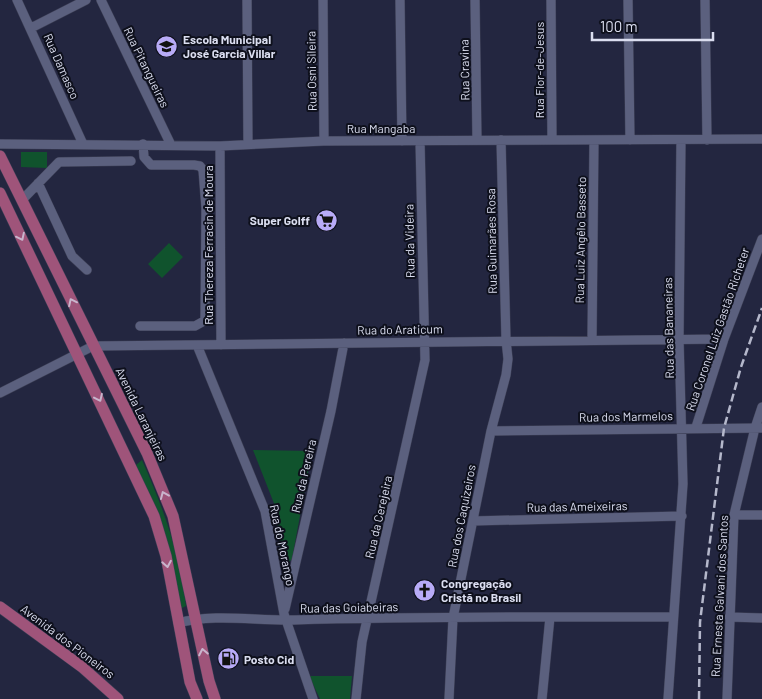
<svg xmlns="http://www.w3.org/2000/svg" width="762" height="699" viewBox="0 0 762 699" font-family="Barlow,sans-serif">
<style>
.green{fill:#10532d}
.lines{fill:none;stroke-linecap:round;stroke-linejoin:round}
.minor-casing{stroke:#3e4056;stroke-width:10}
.major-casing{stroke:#3e4056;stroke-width:12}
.minor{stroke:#5b607e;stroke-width:9}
.major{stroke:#9f547a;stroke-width:11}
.rail{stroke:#b5b8cb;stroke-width:2.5;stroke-dasharray:8 4;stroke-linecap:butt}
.oneway{stroke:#c9b5cd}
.labels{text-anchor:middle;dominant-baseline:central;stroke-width:4;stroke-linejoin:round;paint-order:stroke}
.poi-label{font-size:12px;font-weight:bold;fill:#dbdef0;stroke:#0e101c;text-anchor:start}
.street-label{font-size:12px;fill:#dbdef0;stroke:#0e101c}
</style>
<rect width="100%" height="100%" fill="#232640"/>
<path class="green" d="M21,152h26v16l-26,-1z
M169,243l14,14 -21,21 -14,-14z
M253,450l59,1 -20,108 -3,3 -7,-2 -1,-3 -6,-51z
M142,460c21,47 38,94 44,146l-6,3 -44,-144z
M309,676h43l-2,23h-30z"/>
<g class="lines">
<defs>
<path id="minor" d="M17,0l66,144
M101,0l70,145
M247,0l1,144
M323,0l1,141
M400,0l2,141
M475,0l2,140
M551,0l1,140
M628,0l2,140
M705,0l2,140
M31,28l55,-28
M0,144l220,2 104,-5 438,-2
M220,146l1,199
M38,183l34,73 15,14
M22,200l37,-38 72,-1
M140,326h55l9,-5 1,-3 1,-110 -3,-38 -3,-4 -6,-1h-43l-7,-8 -1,-13
M592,340l2,-200
M197,345l68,166 19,103 29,85
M0,393l93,-47 631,-7
M696,427l28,-88 38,-100
M491,431l271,-3
M734,515h28
M473,521l209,-5
M285,609l46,-198 13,-68
M729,617l33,1
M178,623c37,-10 77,-2 116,-3 126,-4 252,-3 378,-3
M356,699l6,-57 63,-282 -5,-219
M449,699l4,-81 38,-187 15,-56 2,-16 -2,-19 -5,-200
M542,699l8,-82
M668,699l15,-215 -4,-145 2,-199
M727,699l7,-184 21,-87 7,-21"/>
<path id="major" d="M0,156l147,297 26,63 36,165 6,18
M0,193l154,323 12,40 24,126 7,17
M0,607l82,60 36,32"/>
</defs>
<use href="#minor" class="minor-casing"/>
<use href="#major" class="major-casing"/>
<use href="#minor" class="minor"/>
<use href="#major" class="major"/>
<path class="rail" d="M699,699l1,-77 24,-194 17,-61 21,-59"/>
</g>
<defs><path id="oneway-chevron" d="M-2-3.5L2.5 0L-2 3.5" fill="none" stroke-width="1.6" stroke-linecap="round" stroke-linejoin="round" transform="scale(1.25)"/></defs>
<g class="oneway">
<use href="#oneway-chevron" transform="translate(21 237) rotate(64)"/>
<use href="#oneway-chevron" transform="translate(72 302) rotate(-116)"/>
<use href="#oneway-chevron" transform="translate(99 398) rotate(65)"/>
<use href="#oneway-chevron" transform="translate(164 495) rotate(-113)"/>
<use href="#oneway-chevron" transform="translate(167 564) rotate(80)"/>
<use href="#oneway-chevron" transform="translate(203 652) rotate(-101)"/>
</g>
<defs>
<symbol id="school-disc" viewBox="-11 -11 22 22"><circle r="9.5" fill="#b8abf7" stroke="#0e101c"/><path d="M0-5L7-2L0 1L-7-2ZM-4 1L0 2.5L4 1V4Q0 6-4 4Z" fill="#111"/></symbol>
<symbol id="supermarket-disc" viewBox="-11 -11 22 22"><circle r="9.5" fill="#b8abf7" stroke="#0e101c"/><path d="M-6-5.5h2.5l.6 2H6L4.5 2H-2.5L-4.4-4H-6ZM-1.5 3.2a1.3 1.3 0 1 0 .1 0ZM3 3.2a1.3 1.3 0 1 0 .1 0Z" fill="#111"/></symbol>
<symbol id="church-disc" viewBox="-11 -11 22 22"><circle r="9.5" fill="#b8abf7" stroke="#0e101c"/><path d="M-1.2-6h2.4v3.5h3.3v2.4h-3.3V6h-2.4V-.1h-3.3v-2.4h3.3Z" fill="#111"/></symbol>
<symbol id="fuel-disc" viewBox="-11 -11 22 22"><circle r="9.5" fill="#b8abf7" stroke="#0e101c"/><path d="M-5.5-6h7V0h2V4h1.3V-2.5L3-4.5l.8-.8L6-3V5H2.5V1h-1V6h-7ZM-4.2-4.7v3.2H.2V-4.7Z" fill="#111"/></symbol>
</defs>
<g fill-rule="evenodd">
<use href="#school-disc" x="154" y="34" width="25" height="25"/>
<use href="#supermarket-disc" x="314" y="208" width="25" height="25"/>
<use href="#church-disc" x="412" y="578" width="25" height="25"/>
<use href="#fuel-disc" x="216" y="646" width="25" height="25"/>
</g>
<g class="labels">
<g class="poi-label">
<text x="183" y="39">Escola Municipal<tspan x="183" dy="14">José Garcia Villar</tspan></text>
<text x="310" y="220" text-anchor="end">Super Golff</text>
<text x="441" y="583">Congregação<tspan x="441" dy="14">Cristã no Brasil</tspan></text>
<text x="244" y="659">Posto Cid</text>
</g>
<g class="street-label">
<text transform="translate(62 66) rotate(66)">Rua Damasco</text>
<text transform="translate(147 67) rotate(64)">Rua Pitangueiras</text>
<text transform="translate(464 70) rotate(-91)">Rua Cravina</text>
<text transform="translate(539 70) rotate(-90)">Rua Flor-de-Jesus</text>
<text transform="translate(311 71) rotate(-91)">Rua Osni Sileira</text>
<text x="381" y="128">Rua Mangaba</text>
<text transform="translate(580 240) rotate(-89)">Rua Luiz Angêlo Basseto</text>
<text transform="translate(409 241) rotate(-91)">Rua da Videira</text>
<text transform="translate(491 241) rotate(-91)">Rua Guimarães Rosa</text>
<text transform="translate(208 245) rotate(-90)">Rua Thereza Ferracin de Moura</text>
<text transform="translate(668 328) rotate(-91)">Rua das Bananeiras</text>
<text transform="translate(400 329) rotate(-1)">Rua do Araticum</text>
<text transform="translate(717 329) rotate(-71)">Rua Coronel Luiz Gastão Richeter</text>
<text transform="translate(142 414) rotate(64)">Avenida Laranjeiras</text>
<text transform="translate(626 416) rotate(-1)">Rua dos Marmelos</text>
<text transform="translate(303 476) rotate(-77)">Rua da Pereira</text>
<text transform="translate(577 506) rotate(-1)">Rua das Ameixeiras</text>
<text transform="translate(461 516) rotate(-79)">Rua dos Caquizeiros</text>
<text transform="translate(378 517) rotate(-77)">Rua da Cerejeira</text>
<text transform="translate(283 545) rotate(78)">Rua do Morango</text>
<text transform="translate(719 596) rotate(-87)">Rua Ernesta Galvani dos Santos</text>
<text transform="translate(349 607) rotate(-1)">Rua das Goiabeiras</text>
<text transform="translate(68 641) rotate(37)">Avenida dos Pioneiros</text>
</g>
</g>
<path d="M592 32v8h121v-8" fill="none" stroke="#dbdef0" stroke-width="2.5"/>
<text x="600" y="32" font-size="15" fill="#dbdef0" stroke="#0e101c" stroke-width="4" paint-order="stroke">100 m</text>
</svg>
